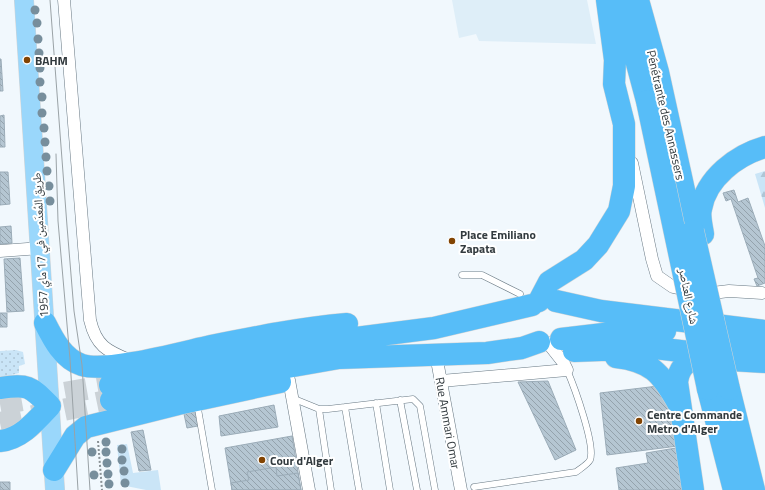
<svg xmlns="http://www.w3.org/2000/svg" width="765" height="490" viewBox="0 0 765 490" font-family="'Titillium Web','Noto Naskh Arabic',sans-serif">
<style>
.built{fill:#deeef8}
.grass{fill:url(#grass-dots)}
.forest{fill:url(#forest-firs)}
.garden{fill:#cae5f7}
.building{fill:url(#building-back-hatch);stroke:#9bacb8}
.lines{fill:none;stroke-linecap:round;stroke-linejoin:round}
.highway-tunnel{stroke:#cbd2d7;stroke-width:22;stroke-dasharray:22 11;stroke-linecap:butt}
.lane-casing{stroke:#687883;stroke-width:7}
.street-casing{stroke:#687883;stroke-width:13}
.primary-casing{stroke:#d2d4d5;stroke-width:20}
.highway-casing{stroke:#d2d4d5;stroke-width:23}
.path{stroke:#899195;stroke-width:2;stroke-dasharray:2 2;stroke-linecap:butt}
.lane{stroke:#fff;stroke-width:6}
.street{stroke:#fff;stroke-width:12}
.primary{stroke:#9ad7fb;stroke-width:19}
.highway{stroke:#57bdf8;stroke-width:22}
.tram{stroke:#9aa2a6;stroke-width:1}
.highway-bridge-casing{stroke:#d2d4d5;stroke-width:23;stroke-linecap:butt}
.highway-bridge{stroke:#57bdf8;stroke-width:22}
.tree{fill:#778e9c}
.poi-dot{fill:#824403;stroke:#fff;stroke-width:1.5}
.labels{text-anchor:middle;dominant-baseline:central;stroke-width:4;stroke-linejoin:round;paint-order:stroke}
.poi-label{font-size:12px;font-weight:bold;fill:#323a3e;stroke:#fff;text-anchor:start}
.street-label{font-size:12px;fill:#323a3e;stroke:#fff}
</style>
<defs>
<pattern id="grass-dots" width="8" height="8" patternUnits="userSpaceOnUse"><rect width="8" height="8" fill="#cae5f7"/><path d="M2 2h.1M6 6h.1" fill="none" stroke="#aec5d5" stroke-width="1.8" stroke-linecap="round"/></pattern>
<pattern id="forest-firs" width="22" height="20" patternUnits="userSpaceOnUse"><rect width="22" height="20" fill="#cae5f7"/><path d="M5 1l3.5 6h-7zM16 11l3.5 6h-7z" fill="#aec5d5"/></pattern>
<pattern id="building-back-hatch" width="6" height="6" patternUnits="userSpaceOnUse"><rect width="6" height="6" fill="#b5c6d2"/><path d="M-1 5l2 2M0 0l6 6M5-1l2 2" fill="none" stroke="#94a2ac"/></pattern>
</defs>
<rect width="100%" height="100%" fill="#f1f8fd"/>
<path class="built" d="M452,0h135l9,44 -117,-3 -3,-7 -17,4z"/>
<path class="grass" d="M16,350l7,2 2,12 -6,2v7l-19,5v-27z"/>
<path class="forest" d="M765,171v37l-10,-34z"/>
<path class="garden" d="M127,444l6,29 25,-3 3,20h-15l-25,-5 -4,-40z"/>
<path class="building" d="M0,59h1l2,32h-3z
M4,115l1,32h-5v-31z
M0,172h8l2,32 -10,1z
M734,190l4,12 10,-4 17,48v37l-8,3 -3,-7 4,-1 -27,-79 -5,2 -3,-8z
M11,226l1,17 -12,1v-17z
M20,258l4,53 -17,1 -3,-53z
M0,313h7v14h-7z
M548,381l28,69 -21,10 -37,-78z
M658,386l13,10 7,50 -71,9 -7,-62z
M274,405l4,22 -57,9 -2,-20z
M201,411l2,14 -16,3 -3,-14z
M143,430l8,40 -12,1 -8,-39z
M292,436l9,54h-69l-7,-42z
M682,447l7,43h-70l-3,-22 32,-5 -2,-10z
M276,467l1,9 21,-3 3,17h-69l-1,-7 18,-3 -2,-8z
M0,482h10v8h-10z"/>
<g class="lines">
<path class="highway-tunnel" d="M0,404l110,-19
M0,423l111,-23"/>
<defs>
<path id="lane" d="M462,275h20l38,19
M292,398l27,11h9l85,-10 7,7 15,84
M400,400l17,90
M197,403l15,87
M376,403l14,87
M345,407l14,83
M319,409l12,81
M474,487l102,-15c4,-3 12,-8 14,-12 6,-14 -16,-74 -23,-90"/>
<path id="street" d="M64,0l26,320c6,26 17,31 39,40
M632,163l20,96 5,17 16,11 31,7 25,-3 33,2
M0,251l41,-3
M436,355l25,135
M289,380l20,110
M441,381l126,-11 -4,-8 -15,-19"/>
<path id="primary" d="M24,0l31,490"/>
<path id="highway" d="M620,0l27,101
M638,0l20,72 35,159
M703,234c-1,-7 -4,-18 -2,-25 5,-31 36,-54 64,-62
M539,301l10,-19 35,-22 14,-15 21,-34 5,-25v-62l-10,-40 1,-24 -8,-60
M556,301l45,10 164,20
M45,323c8,16 18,36 37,42 25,8 101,-13 129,-19 45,-9 90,-18 136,-22
M561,339l68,-8h36
M723,340l42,7
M574,351l81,-3 51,6
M616,357c35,4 45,16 62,46
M110,385l104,-23 103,-19 117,-15 98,-23
M0,388c29,-4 30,-2 50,18 -14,15 -29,33 -50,35
M708,389l26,101
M729,389l25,101
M111,400l90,-18 138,-24 148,-5 35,-5 17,-6
M54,470l21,-34 11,-9 92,-23 102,-22
M693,490l-16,-108c2,-13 7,-19 19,-24l69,4"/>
</defs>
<use href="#lane" class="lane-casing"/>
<use href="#street" class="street-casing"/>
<use href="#primary" class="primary-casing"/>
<use href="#highway" class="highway-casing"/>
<path class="path" d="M98,441l4,49"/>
<use href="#lane" class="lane"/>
<use href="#street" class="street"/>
<use href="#primary" class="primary"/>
<use href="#highway" class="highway"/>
<path class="tram" d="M50,0l17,226 7,85 8,54 8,125
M56,154l2,67 12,138 8,131"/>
<defs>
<path id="highway-bridge" d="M647,101l61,288
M693,231l36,158"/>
</defs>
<use href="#highway-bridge" class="highway-bridge-casing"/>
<use href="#highway-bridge" class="highway-bridge"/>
</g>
<g class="tree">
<circle cx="35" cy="10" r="4.5"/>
<circle cx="37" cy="23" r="4.5"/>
<circle cx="38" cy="39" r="4.5"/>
<circle cx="39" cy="53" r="4.5"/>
<circle cx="40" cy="68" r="4.5"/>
<circle cx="40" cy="82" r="4.5"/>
<circle cx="42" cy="97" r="4.5"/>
<circle cx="42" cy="113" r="4.5"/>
<circle cx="44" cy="128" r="4.5"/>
<circle cx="45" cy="142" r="4.5"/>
<circle cx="46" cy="157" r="4.5"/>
<circle cx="47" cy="171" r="4.5"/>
<circle cx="49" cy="186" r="4.5"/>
<circle cx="50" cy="201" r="4.5"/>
<circle cx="106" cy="442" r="4.5"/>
<circle cx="122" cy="449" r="4.5"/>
<circle cx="92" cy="452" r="4.5"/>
<circle cx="106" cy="452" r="4.5"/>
<circle cx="122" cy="460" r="4.5"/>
<circle cx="107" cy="463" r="4.5"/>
<circle cx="124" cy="471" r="4.5"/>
<circle cx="108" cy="474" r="4.5"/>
<circle cx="94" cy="475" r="4.5"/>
<circle cx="125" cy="483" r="4.5"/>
<circle cx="109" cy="484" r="4.5"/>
</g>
<g class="poi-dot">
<circle cx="27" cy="60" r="4"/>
<circle cx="452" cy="241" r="4"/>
<circle cx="639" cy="421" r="4"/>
<circle cx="262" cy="460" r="4"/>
</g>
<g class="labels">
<g class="poi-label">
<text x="35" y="60">BAHM</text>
<text x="460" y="234">Place Emiliano<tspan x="460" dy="14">Zapata</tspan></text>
<text x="647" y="414">Centre Commande<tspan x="647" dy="14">Metro d'Alger</tspan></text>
<text x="270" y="460">Cour d'Alger</text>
</g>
<g class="street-label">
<text transform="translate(666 115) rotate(77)">Pénétrante des Annassers</text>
<text transform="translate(40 245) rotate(-93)">طريق المُعدَمين في 17 ماي 1957</text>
<text transform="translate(689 296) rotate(78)">شارع العناصر</text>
<text transform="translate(448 423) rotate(80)">Rue Ammari Omar</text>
</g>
</g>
</svg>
